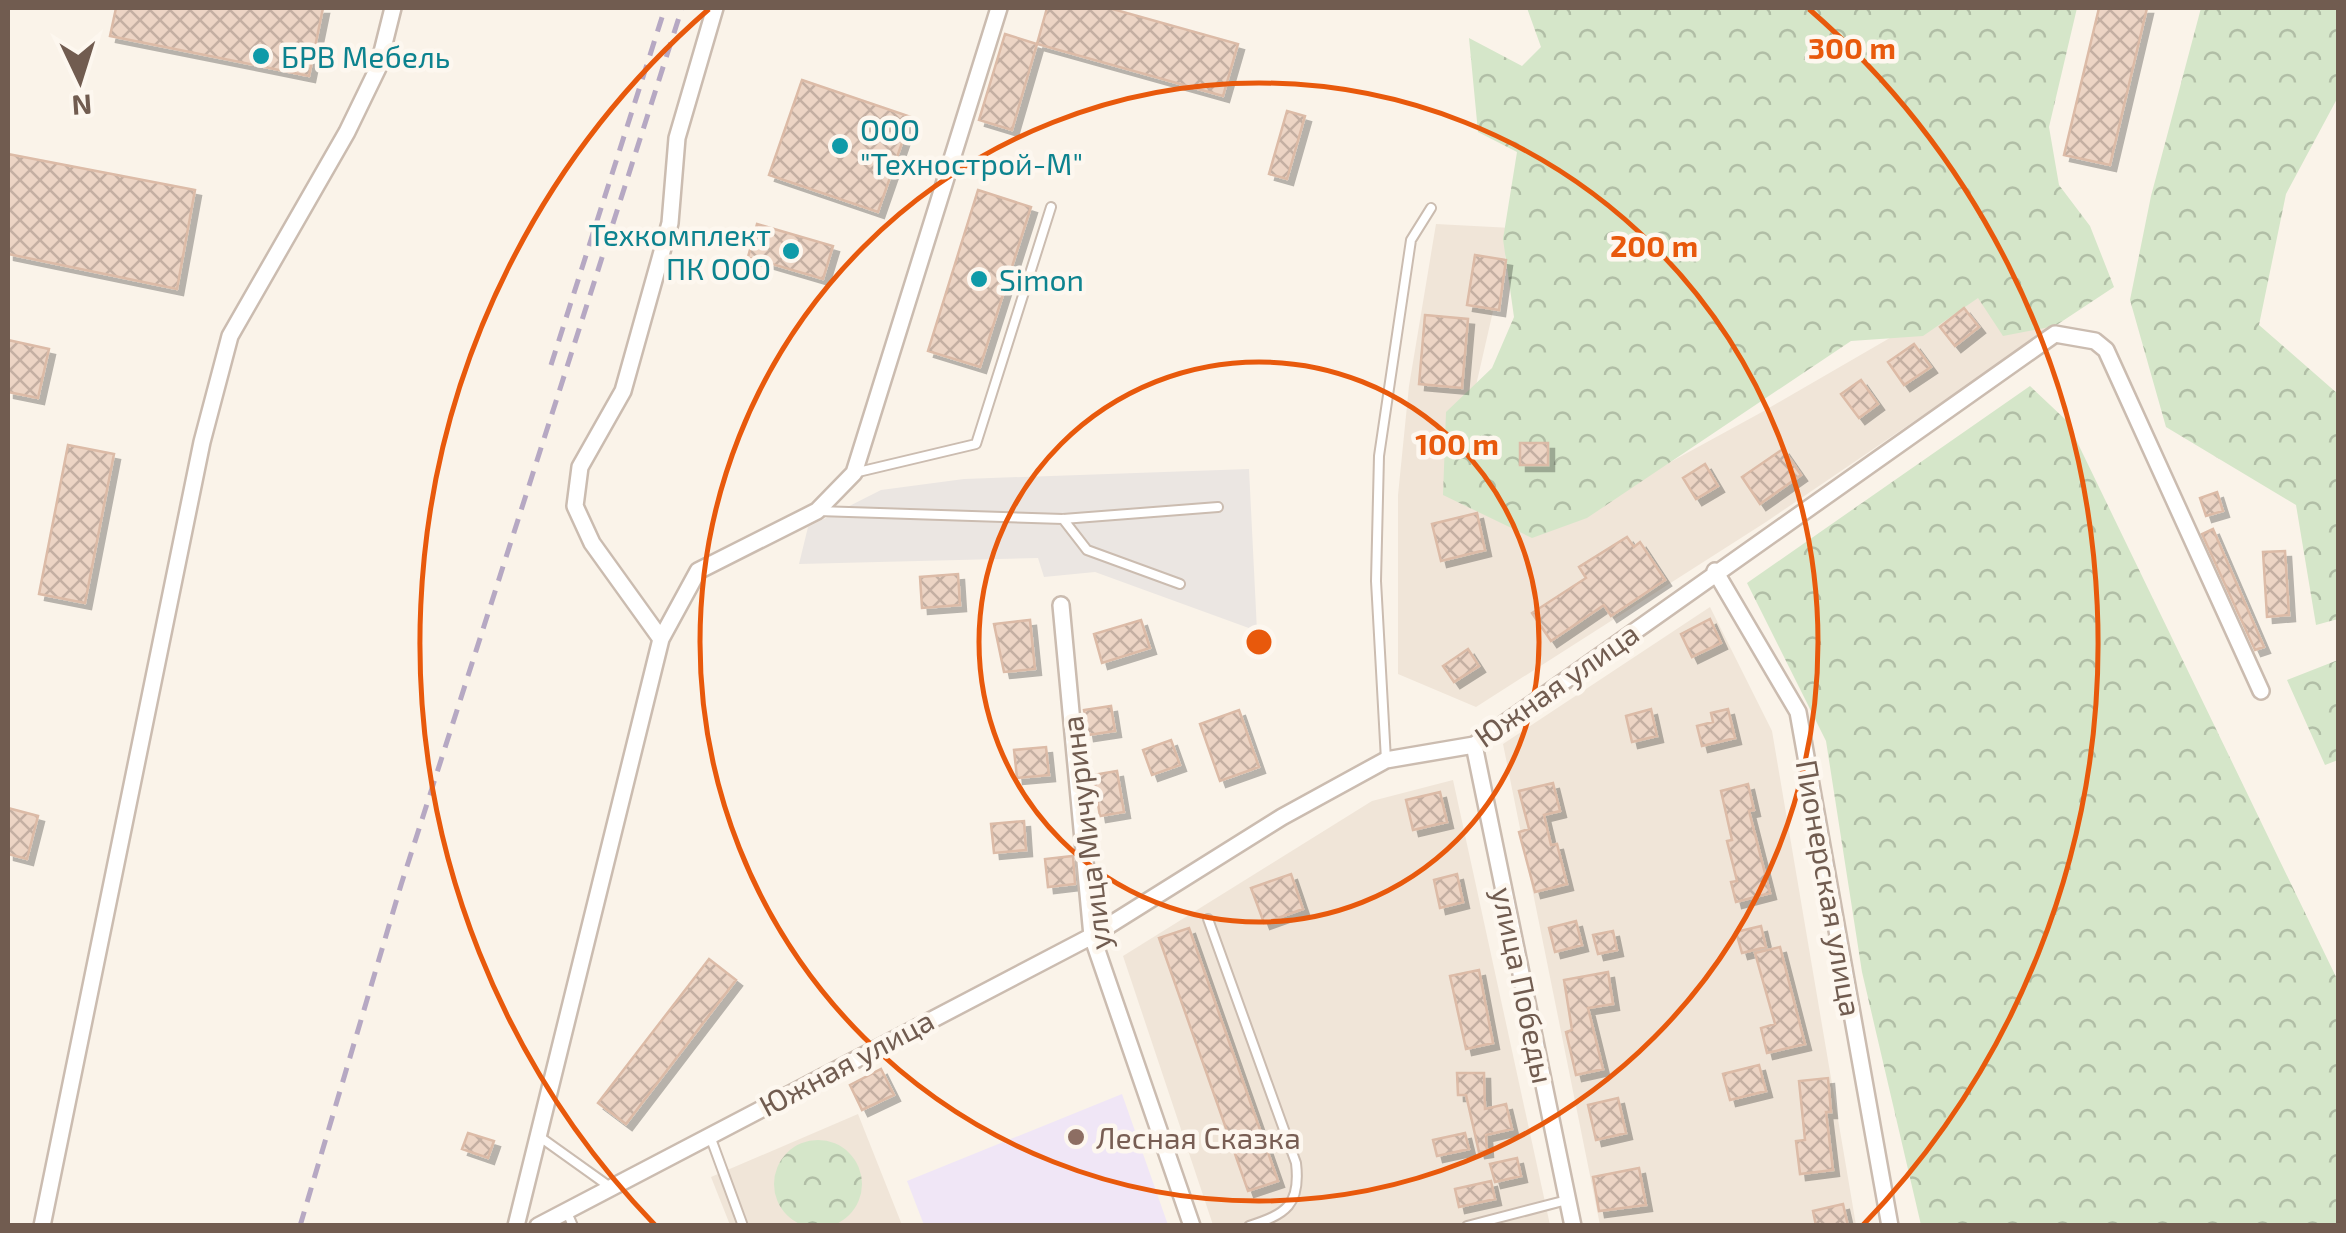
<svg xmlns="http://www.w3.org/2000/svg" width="2346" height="1233" viewBox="0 0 2346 1233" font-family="'Exo 2',sans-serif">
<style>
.residential{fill:#f0e5d8}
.industrial{fill:#ebe6e2}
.education{fill:#f0e6f6}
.forest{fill:url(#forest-crowns)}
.building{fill:url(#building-cross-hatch);stroke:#dcbba7;stroke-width:2.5;filter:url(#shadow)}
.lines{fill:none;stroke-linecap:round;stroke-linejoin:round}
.lane-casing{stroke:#cbbcb0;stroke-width:12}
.street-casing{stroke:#cbbcb0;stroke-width:20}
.lane{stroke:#fff;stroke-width:8}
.street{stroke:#fff;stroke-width:15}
.rail{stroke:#b6a8c3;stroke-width:5;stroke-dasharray:15 10;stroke-linecap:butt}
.ring{fill:none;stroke:#e8590c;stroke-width:5}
.culture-dot{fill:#0f9aa8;stroke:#fdf7ef;stroke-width:4}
.education-dot{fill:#8d6e63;stroke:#fdf7ef;stroke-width:4}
.labels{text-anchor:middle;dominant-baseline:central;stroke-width:9;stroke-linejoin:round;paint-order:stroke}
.culture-label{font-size:30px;fill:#0d838f;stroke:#fdf7ef;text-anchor:start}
.street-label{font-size:30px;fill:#715c50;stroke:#fdf7ef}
.education-label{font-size:30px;fill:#785e54;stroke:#fdf7ef;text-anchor:start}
.centre{fill:#e8590c;stroke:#fdf7ef;stroke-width:5}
.ring-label{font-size:30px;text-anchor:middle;font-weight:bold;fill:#e8590c;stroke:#fdf7ef;stroke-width:9;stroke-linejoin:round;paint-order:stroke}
</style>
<defs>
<pattern id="forest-crowns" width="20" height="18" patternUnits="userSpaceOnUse" patternTransform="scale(2.5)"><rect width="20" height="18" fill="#d5e6c9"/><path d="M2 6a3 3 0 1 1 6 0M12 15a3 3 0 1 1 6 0" fill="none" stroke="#b1bea6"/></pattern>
<pattern id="building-cross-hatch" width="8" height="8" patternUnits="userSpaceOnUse" patternTransform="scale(2.5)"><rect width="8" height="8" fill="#ecd4c4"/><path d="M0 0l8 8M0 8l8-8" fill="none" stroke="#c4afa2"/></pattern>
<filter id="shadow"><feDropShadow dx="6" dy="6" stdDeviation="0" flood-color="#0004"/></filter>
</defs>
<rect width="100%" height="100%" fill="#faf3e9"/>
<path class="residential" d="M1436,224l76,4 -37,162 93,128 194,-106 297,-172 38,57 -331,225 -290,185 -78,-33v-179l11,-109z
M1710,607l62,124 84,494h-256l-97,-481z
M1453,780l97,445h-337l-90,-269 249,-155z
M858,1114l44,111h-172l-19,-48z"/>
<path class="industrial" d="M1249,469l8,162 -162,-59 -51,5 -6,-19 -239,6 9,-37 73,-37 83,-11z"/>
<path class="education" d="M1122,1094l46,131h-244l-17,-44z"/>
<path class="forest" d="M1527,8h550l-28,119 10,58 31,41 24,61 -59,39 -52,10 -25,-38 -55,38 -72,5 -264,177 -55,20 -89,-43 3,-83 46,-44 22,-51 -11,-78 14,-87 -39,-20 -9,-94 53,28 19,-19z
M2201,8h137v89l-52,97 -27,131 79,69v225l-22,6 -20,-120 -130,-78 -36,-127 21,-104z
M2030,386l37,35 271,560v244h-417l-59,-253 -36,-231 -79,-158z
M2338,660v100l-13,5 -38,-85z
M774 1184a44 44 0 1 1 88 0a44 44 0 1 1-88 0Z"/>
<path class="building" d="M116,8h207l-14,68 -199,-40z
M1047,8h62l129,36 -15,52 -186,-52z
M2099,8h48l-37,157 -46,-10z
M1005,34l32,10 -25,86 -33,-10z
M802,80l109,37 -33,95 -109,-37z
M1287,111l18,5 -18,63 -18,-5z
M8,154l187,36 -18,99 -169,-35z
M978,190l53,17 -51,160 -52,-16z
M757,224l76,22 -10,33 -75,-22z
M1475,255l31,5 -7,50 -32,-5z
M1964,308l15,19 -24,19 -15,-19z
M1425,315l43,4 -6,69 -43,-4z
M8,340l41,9 -11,49 -30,-6z
M1914,344l17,23 -27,18 -16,-23z
M1861,380l17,24 -19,14 -18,-24z
M1520,443h28v22h-28z
M68,445l46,9 -29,149 -46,-9z
M1783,449l18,26 -41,29 -18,-27z
M1705,464l13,22 -22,13 -13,-21z
M2217,492l6,19 -17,5 -6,-18z
M1477,513l8,37 -44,11 -9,-37z
M2213,529l51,118 -9,3 -53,-116z
M1627,537l7,10 6,-5 25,38 -54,36 -7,-11 -53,36 -19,-28 54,-35 -7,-11z
M2285,551l4,64 -22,2 -4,-65z
M958,574l2,31 -38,3 -2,-31z
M1710,619l11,24 -29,14 -11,-23z
M1030,620l5,49 -31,3 -10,-48z
M1141,620l9,28 -48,15 -8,-29z
M1468,649l11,17 -25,16 -11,-16z
M1111,706l4,25 -27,4 -4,-25z
M1651,709l6,27 -25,6 -6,-26z
M1728,709l7,29 -33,8 -5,-20 16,-4 -2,-9z
M1239,710l20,57 -39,14 -20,-57z
M1171,740l9,25 -28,10 -9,-25z
M1046,747l3,28 -32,3 -3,-28z
M1117,771l7,41 -24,4 -7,-41z
M1553,783l7,28 -16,4 7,30 6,-1 10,40 -32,8 -16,-60 10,-3 -10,-38z
M1748,784l6,26 -5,1 21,82 -34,9 -5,-20 6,-1 -10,-40 5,-1 -11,-49z
M1440,792l7,30 -34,8 -7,-30z
M8,808l30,8 -11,43 -19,-5z
M1024,821l2,29 -32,3 -3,-29z
M1073,856l2,28 -27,3 -3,-28z
M1291,874l12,35 -39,14 -13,-35z
M1457,874l6,28 -23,6 -6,-28z
M1576,921l6,24 -27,7 -6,-24z
M1761,926l5,21 -24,6 -6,-21z
M1189,928l89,253 -30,10 -89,-253z
M1613,931l4,19 -19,4 -5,-19z
M1780,947l25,97 -38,9 -6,-25 14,-4 -20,-71z
M709,959l27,21 -110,144 -28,-21z
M1479,970l14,73 -27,6 -16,-73z
M1608,972l5,32 -25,4 15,61 -27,6 -10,-43 6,-2 -8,-50z
M1759,1065l7,26 -36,9 -7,-26z
M881,1069l13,26 -32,15 -12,-25z
M1457,1073h27l1,36 21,-5 6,25 -26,6 1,16 -8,1 -13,-57h-8z
M1828,1078l3,34h-5l7,58 -33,4 -4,-33 9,-1 -6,-59z
M1618,1098l8,35 -30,7 -8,-35z
M468,1133l26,8 -6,17 -26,-9z
M1465,1133l4,16 -32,7 -4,-16z
M1517,1158l4,18 -26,6 -5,-18z
M1639,1168l7,37 -47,6 -6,-34z
M1491,1181l4,18 -36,8 -4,-18z
M1843,1204l5,22h-32l-3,-15z"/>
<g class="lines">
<defs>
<path id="lane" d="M854,473l122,-29 75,-237
M818,511l245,8 155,-12
M1063,519l24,31 93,34
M1386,760l-10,-179 3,-125 32,-216 20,-32
M1208,919l88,244c5,42 -10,51 -47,63
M710,1136l33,90
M540,1137l70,50
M566,1210l7,16
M1467,1226l100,-26"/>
<path id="street" d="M1715,571l83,141 92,514
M1061,605l31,331 100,290
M661,639l-69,-96 -17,-37 5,-39 43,-76 47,-168 7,-85 38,-130
M1474,745l99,481
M42,1226l160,-784 28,-106 117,-204 31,-64 15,-60
M516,1226l145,-587 37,-68 119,-60 37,-38 145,-465
M538,1226l554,-290 190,-119 104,-57 88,-15 581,-411 40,7 11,9 155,341"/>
</defs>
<use href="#lane" class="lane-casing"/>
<use href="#street" class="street-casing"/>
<use href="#lane" class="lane"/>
<use href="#street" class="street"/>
<path class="rail" d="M551,365l114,-357
M300,1226l101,-341 281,-877"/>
</g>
<g class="ring">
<circle cx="1259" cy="642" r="280"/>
<circle cx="1259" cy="642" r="559"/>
<path d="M655 1225A839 839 0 0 1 709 9M1809 9A839 839 0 0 1 1863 1225"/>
</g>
<g class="culture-dot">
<circle cx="261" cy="56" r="10"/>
<circle cx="840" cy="146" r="10"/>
<circle cx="791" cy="251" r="10"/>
<circle cx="979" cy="279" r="10"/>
</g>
<circle class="education-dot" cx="1076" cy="1137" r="10"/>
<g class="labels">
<g class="culture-label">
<text x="281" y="56">БРВ Мебель</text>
<text x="860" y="129">ООО<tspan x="860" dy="34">"Технострой-М"</tspan></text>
<text x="771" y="234" text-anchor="end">Техкомплект<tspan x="771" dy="34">ПК ООО</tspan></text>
<text x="999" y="279">Simon</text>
</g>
<g class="street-label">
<text transform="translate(1556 684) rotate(-35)">Южная улица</text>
<text transform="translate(1085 833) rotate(-97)">улица Мичурина</text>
<text transform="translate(1830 888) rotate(80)">Пионерская улица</text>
<text transform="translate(1524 985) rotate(78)">улица Победы</text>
<text transform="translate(846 1062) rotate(-28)">Южная улица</text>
</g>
<g class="education-label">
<text x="1096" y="1137">Лесная Сказка</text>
</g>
</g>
<circle cx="1259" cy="642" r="15" class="centre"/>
<g class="ring-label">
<text x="1852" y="59">300 m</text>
<text x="1654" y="257">200 m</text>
<text x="1457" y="455">100 m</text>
</g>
<rect width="2346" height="1233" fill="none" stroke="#715c50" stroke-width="20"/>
<g transform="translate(80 80) rotate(176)" stroke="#fdf7ef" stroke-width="8" paint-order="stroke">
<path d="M0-8L18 38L0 25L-18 38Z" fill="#715c50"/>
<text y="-15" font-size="28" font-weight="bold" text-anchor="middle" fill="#715c50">N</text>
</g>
</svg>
